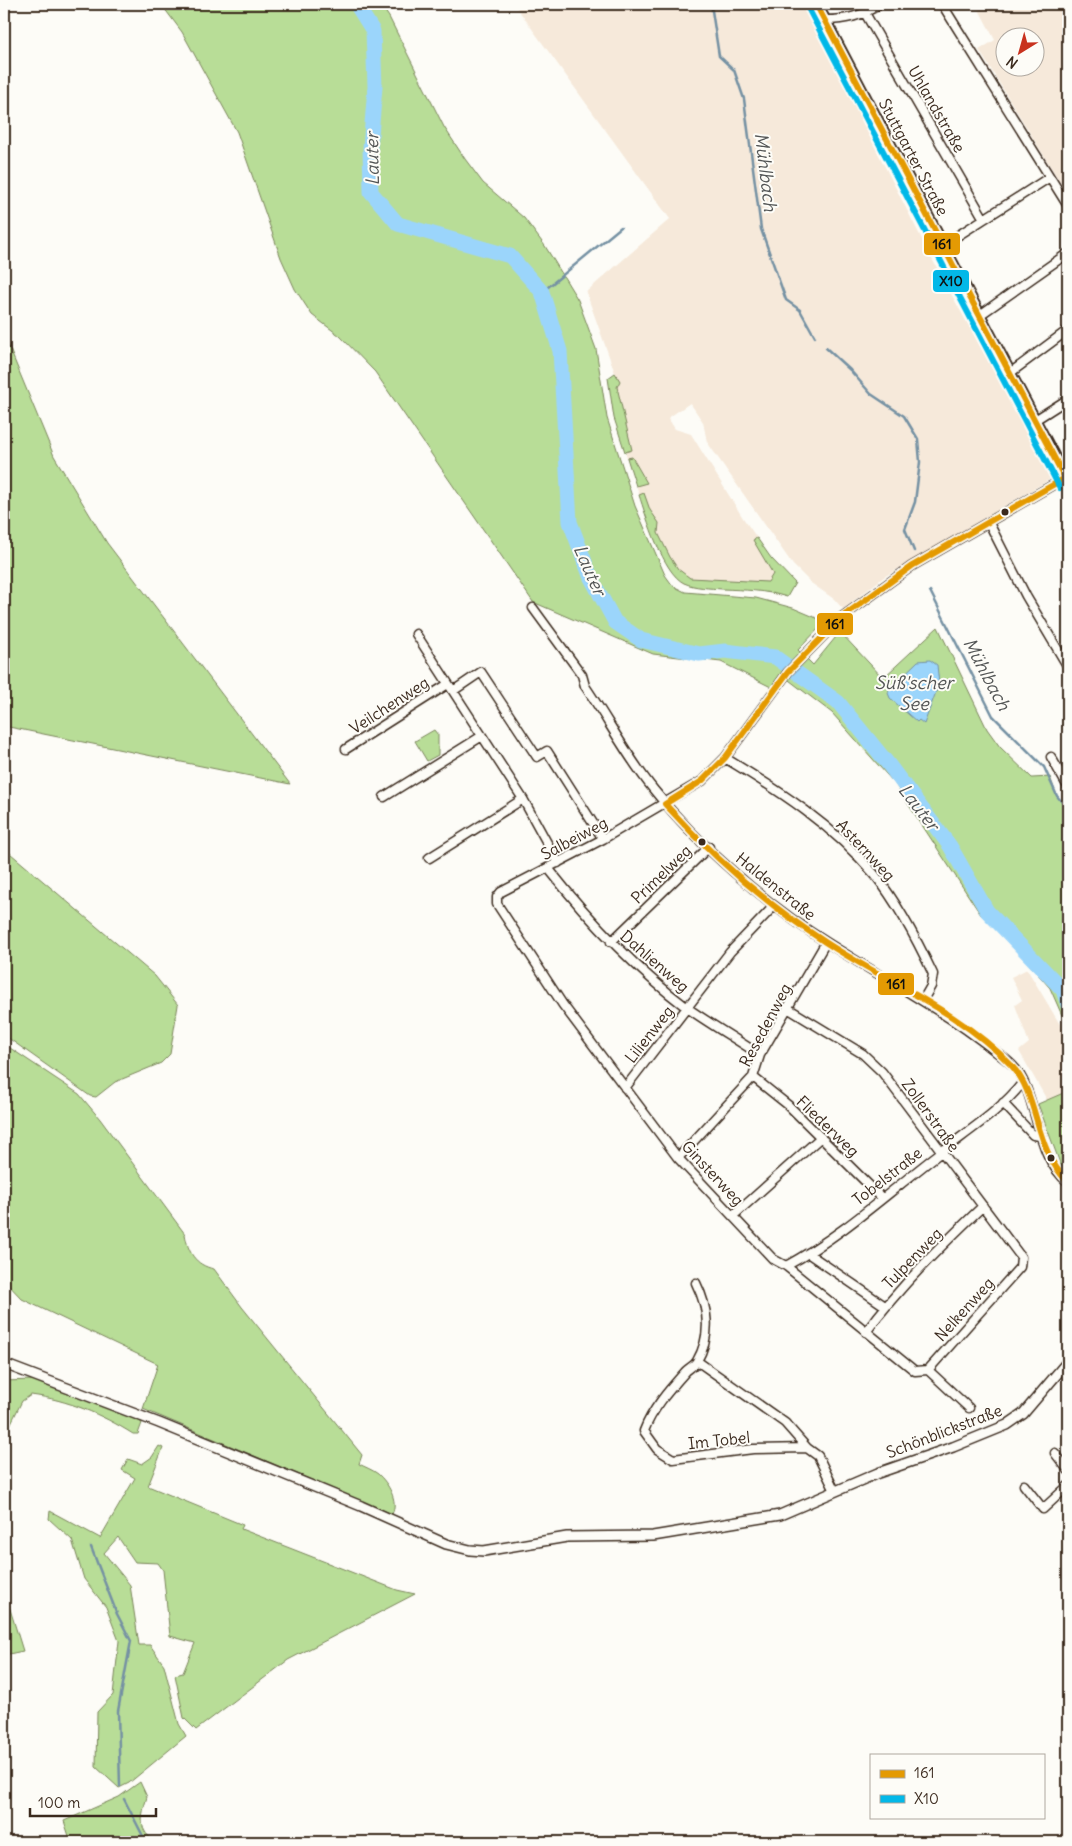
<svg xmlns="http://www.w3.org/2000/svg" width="1072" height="1846" viewBox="0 0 1072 1846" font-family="Delius,sans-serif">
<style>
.built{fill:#f6e9da;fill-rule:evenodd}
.green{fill:#b8dd97;stroke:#7a845a}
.water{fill:#9bd5fb;stroke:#7591a3}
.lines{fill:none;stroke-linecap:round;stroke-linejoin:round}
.stream{stroke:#7591a3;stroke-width:2.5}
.river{stroke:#9bd5fb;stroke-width:15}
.minor-casing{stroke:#3b2a1e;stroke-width:11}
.tertiary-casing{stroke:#3b2a1e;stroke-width:12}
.secondary-casing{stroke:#3b2a1e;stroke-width:14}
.minor{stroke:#fdfcf7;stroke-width:8}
.tertiary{stroke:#fdfcf7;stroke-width:9}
.secondary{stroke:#fdfcf7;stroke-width:10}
.bus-1-casing{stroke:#fdfcf7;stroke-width:10}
.bus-2-casing{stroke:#fdfcf7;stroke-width:10}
.bus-1{stroke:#e49a03;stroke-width:6}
.bus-2{stroke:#03b8e8;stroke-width:6}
.bus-dot{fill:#3b2a1e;stroke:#fdfcf7;stroke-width:2}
.labels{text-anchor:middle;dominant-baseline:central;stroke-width:4;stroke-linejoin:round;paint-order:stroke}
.street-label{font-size:16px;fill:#3b2a1e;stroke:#fdfcf7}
.water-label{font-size:18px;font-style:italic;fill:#535555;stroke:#fdfcf7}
.line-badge{stroke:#fdfcf7;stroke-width:2}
.pale-badge-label{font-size:14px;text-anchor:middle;font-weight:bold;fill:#111}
</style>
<rect width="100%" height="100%" fill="#fdfcf7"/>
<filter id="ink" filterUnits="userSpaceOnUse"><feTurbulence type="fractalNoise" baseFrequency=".02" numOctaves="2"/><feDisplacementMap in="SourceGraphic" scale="10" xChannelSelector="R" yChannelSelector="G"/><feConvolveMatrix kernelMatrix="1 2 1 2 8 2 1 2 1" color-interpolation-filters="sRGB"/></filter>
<g filter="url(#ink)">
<path class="built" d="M514,4h288l129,253 121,221 -168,99 -41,32 -9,-10 -23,-16 -18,-18 -86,-123 -4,-20 -13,-19 -22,15 7,11 16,5 52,84 28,40 24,25 -8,14 -31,-7 -60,-3 -14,-4 -16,-20 -21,-51 -31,-94 -6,-40 7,-5 -29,-81 84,-73z
M976,4h92v191l-89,-145 16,-10zM1004,38h30v30h-30z
M1027,969l41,69v53l-21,9 -28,-49 10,-8 -14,-38 7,-5 -11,-23z"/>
<path class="green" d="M161,4h219l9,13 55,110 21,32 18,24 41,35 21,28 33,54 18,49 11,69 28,88 30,69 8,11 12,6 71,6 37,10 26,11 4,5 -25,26 15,15 27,-33 43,46 55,-51 49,102 13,18 32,31 18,-1 7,19 11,13v220l-18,-41 -29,-33 -40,-40 -86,-131 -63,-71 -51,-39 -10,13 -50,-25 -68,-8 -120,-52 -158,-230 -35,-36 -28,-21 -17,-26 -14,-31 -44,-126 -55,-100z
M4,335l50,121 53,87 183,241 -286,-58z
M615,373l5,8 -3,6 15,63 -7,2 -11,-34 -6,-40z
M632,457l15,26 -11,3 -9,-28z
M644,493l6,17 9,13 -1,10 12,24 8,12 12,9 78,4 5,-8 -20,-34 4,-2 14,20 24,25 -8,14c-22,-7 -43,-7 -65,-8 -12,-1 -27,-1 -38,-6 -21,-10 -38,-67 -45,-88z
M434,730l4,5v20l-11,6 -12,-20z
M4,848l151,128 23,29 -8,49 -9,9 -46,19 -19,15 -6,-1 -86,-61z
M4,1044l75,50 21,25 85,115c3,18 10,31 29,35l28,38 120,148 -3,9c6,3 14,6 19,10 10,9 21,27 14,40l-249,-105 15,-45 -136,-65 -18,-19z
M1068,1091v82l-7,-7 -23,-62z
M34,1380l100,37 8,6 -4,11h-5c-32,-20 -65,-34 -102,-39l-9,6 -18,36v-56z
M159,1446l4,2 -15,38 95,39 -2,4 156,61 18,4 -127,66 -92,70 -12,-12 -9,-43 8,-2 12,-30 -25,-7 -7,-66 -5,-7 -23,-1 -17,-25 -14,16 26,32 9,60h11l14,20 15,59 7,12 -57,47 -10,5 -23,-21 1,-55 16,-17 6,-54 -13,-34 -22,-28 -12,-39 -23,-21 1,-8 50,27 35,-60 -13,-8 6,-11 14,5 10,-7z
M4,1590l19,61 -19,4z
M140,1782l7,15c-6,19 -10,35 10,45h-86l-7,-21 55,-24z"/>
<path class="water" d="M930,660l7,5 2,19 -15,40 -5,-4 -2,2 -27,-24 -2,-5 2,-5 28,-27z"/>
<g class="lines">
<path class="stream" d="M711,4l8,52 15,14 10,29 17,130 25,71 14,10 15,27
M542,292l79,-65
M826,348l24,22 21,24 33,22 14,23 2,23 -5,40 -10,27 9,22
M930,591l63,125 51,51 13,29 11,13
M91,1547l26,67 14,27 -13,70 2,75
M124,1799l22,43"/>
<path class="river" d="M356,4l17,27 2,56 -5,61 1,44 27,32 112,32 32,36 18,59 10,171 21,56 24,44 26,18 58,14 26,-3 50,6 63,45 51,63 61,81 37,65 76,79 5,15"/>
<defs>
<path id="minor" d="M942,4l126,202
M865,13l119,206
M825,20c21,0 37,-4 55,-16
M943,245l107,-68
M980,315l88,-62
M1010,373l58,-43
M1035,420l33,-21
M989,523l37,73 42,71
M533,608l49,67 3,11c22,32 44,74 69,104 44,55 112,114 172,152 47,30 95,56 141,88 15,11 31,22 45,35 27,26 21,90 56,117
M416,634l107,165
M453,691l28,-19 56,85 10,-6 56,88
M346,749l102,-65
M1051,757l17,30
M725,758c55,33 109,68 150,117 24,30 42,65 58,99l-2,12 -8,14
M384,797l98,-61
M429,858l94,-59 35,64
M548,868c41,52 85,99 138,139 24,17 50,32 74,48
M611,942l98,-95
M789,1009l74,45 19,18 139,185 -1,10 -92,103
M753,1077l35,28 94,93
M625,1088l105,-136 44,-46
M1003,1103l30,32 7,1
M678,1158l75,-81 7,-22 66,-113
M733,1216l88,-79
M809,1254l76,52
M786,1266c54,-29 102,-73 150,-110 29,-23 65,-45 87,-74
M696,1283c12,24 16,52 1,78 -2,4 -8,7 -11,10 -16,18 -34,38 -42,60l13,18 16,10 80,-10 54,-1
M866,1332c34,-46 75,-86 117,-126
M697,1361l88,62 22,25 11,8 17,35
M969,1408l-41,-38 -13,1 -129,-105 -13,-7 -95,-101 -115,-153 -66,-101v-7l4,-5 102,-53 99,-58 23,-23 63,-86 54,-55 70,-51 153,-88
M1055,1453l13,17
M1024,1485l19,24 25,-23"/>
<path id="tertiary" d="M4,1364l155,59 202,83 85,38 24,6 14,1 83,-14 86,-1 127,-21 98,-42 75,-26 54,-22 16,-11 45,-53"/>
<path id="secondary" d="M816,4l252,480"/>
</defs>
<use href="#minor" class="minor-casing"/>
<use href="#tertiary" class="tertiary-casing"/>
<use href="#secondary" class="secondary-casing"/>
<use href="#minor" class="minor"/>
<use href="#tertiary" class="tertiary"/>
<use href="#secondary" class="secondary"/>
<defs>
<path id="bus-1" d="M816,4l252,480
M1065,478l-153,88 -70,51 -54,55 -63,86 -23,23 -37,23c47,52 101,100 160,138 61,40 135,69 186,123 30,32 21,81 57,117"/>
<path id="bus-2" d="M808,8l252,480"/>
</defs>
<use href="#bus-1" class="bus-1-casing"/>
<use href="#bus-2" class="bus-2-casing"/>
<use href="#bus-1" class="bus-1"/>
<use href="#bus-2" class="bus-2"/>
</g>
</g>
<g class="bus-dot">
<circle cx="1005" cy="512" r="4.5"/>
<circle cx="702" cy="842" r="4.5"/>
<circle cx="1051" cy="1158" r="4.5"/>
</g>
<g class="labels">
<g class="street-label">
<text transform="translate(937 109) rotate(60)">Uhlandstraße</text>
<text transform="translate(914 157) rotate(62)">Stuttgarter Straße</text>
<text transform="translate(389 705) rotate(-33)">Veilchenweg</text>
<text transform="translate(574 838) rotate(-28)">Salbeiweg</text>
<text transform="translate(866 850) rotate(47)">Asternweg</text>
<text transform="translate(661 874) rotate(-44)">Primelweg</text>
<text transform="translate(776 886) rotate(39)">Haldenstraße</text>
<text transform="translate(655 961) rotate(41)">Dahlienweg</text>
<text transform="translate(765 1025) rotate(-62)">Resedenweg</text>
<text transform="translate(649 1034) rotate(-52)">Lilienweg</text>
<text transform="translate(931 1115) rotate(54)">Zollerstraße</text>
<text transform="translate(828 1126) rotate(44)">Fliederweg</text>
<text transform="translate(713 1173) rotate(47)">Ginsterweg</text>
<text transform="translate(887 1176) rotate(-38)">Tobelstraße</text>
<text transform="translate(912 1258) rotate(-46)">Tulpenweg</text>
<text transform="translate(964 1309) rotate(-48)">Nelkenweg</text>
<text transform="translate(944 1431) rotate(-21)">Schönblickstraße</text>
<text transform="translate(719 1440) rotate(-6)">Im Tobel</text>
</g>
<g class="water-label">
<text transform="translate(372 159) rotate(-91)">Lauter</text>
<text transform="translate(766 172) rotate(83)">Mühlbach</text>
<text transform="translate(590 570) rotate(66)">Lauter</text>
<text transform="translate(987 674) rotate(62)">Mühlbach</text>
<text x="914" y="682">Süß'scher<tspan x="914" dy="21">See</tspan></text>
<text transform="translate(919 807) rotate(52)">Lauter</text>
</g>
</g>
<g class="line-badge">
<rect x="923" y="232" width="38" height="24" rx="5" fill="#e49a03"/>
<rect x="932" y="269" width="38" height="24" rx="5" fill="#03b8e8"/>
<rect x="816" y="612" width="38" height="24" rx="5" fill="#e49a03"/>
<rect x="877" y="972" width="38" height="24" rx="5" fill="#e49a03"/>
</g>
<g class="pale-badge-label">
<text x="942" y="249">161</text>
<text x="951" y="286">X10</text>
<text x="835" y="629">161</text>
<text x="896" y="989">161</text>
</g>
<rect width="1072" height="1846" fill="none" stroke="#fdfcf7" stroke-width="20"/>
<rect x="10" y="10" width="1052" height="1826" fill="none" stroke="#3b2a1e" stroke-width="2" filter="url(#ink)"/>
<rect x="870" y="1754" width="175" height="65" fill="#fdfcf7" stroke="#afa8a0"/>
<rect x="880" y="1770" width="25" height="8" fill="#e49a03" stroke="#afa8a0"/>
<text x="914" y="1778" font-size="15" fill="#3b2a1e">161</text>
<rect x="880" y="1795" width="25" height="8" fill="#03b8e8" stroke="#afa8a0"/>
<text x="914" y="1804" font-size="15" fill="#3b2a1e">X10</text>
<g transform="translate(1020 52) rotate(217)"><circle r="24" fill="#fdfcf7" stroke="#afa8a0"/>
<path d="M0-4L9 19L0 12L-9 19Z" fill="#c8321e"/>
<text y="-8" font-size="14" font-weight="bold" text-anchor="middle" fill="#3b2a1e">N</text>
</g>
<path d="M30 1808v8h126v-8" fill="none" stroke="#3b2a1e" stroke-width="2.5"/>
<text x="38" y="1808" font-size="15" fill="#3b2a1e" stroke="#fdfcf7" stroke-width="4" paint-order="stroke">100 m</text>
</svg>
